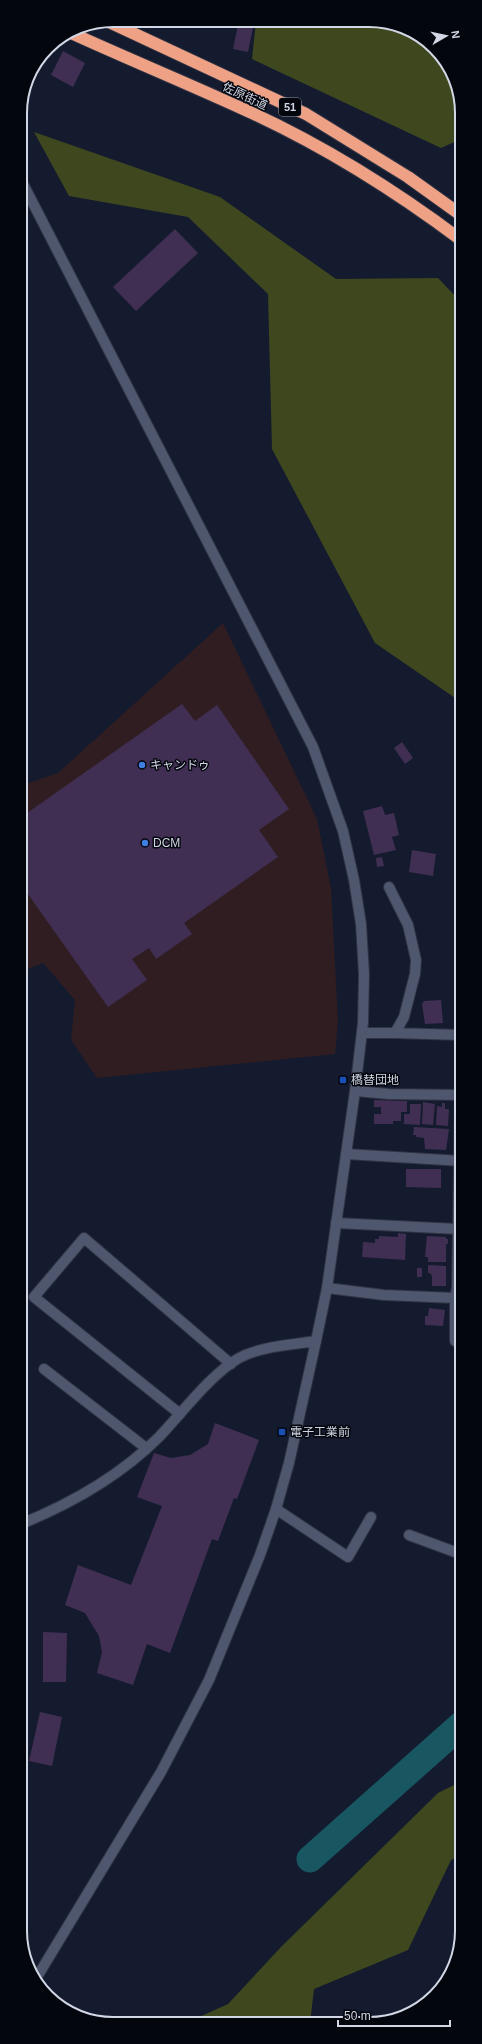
<svg xmlns="http://www.w3.org/2000/svg" width="482" height="2044" viewBox="0 0 482 2044" font-family="Helvetica,'Noto Sans JP',sans-serif">
<style>
.commercial{fill:#2f1d21}
.forest{fill:#3f471e}
.lines{fill:none;stroke-linecap:round;stroke-linejoin:round}
.river{stroke:#185761;stroke-width:27}
.building{fill:#402f52}
.street-casing{stroke:#303343;stroke-width:12}
.secondary-casing{stroke:#303343;stroke-width:12}
.highway-casing{stroke:#303343;stroke-width:14}
.street{stroke:#4e576e;stroke-width:10}
.secondary{stroke:#4e576e;stroke-width:10}
.highway{stroke:#eea185;stroke-width:12}
.shop-dot{fill:#3f7fe0;stroke:#04060e;stroke-width:1.5}
.transit-dot{fill:#1a4fb4;stroke:#04060e;stroke-width:1.5}
.labels{text-anchor:middle;dominant-baseline:central;stroke-width:3;stroke-linejoin:round;paint-order:stroke}
.shield{fill:#04060e;stroke:#9498a4;stroke-width:1}
.shield-label{font-size:11px;font-weight:bold;fill:#d1d7e4}
.street-label{font-size:12px;fill:#d1d7e4;stroke:#04060e}
.poi-label{font-size:12px;fill:#d1d7e4;stroke:#04060e;text-anchor:start}
.rim{fill:none;stroke:#d1d7e4;stroke-width:2}
</style>
<rect width="100%" height="100%" fill="#141b2e"/>
<path class="commercial" d="M223,623l94,196 14,69 7,133 -3,33 -238,24 -26,-38 4,-40 -32,-37 -23,9v-186l38,-13z"/>
<path class="forest" d="M256,21l132,1 51,29 22,49v39l-20,9 -189,-89z
M34,132l186,65 116,82 102,-1 23,24v400l-86,-59 -103,-194 -4,-155 -80,-77 -119,-21z
M462,1781v74l-11,5 -43,90 -94,39 -4,34 -122,-1 40,-18 53,-57 157,-154z"/>
<g class="lines">
<path class="river" d="M310,1859l152,-135"/>
</g>
<path class="building" d="M238,25l15,3 -5,24 -15,-3z
M63,51l22,12 -12,24 -22,-12z
M175,229l23,24 -62,58 -23,-24z
M182,704l13,17 22,-16 72,104 -30,21 19,27 -94,66 8,11 -36,25 -7,-11 -17,11 15,21 -39,27 -88,-124v-65z
M402,742l11,16 -8,6 -11,-16z
M382,806l3,9 9,-2 5,22 -7,2 4,13 -22,5 -11,-44z
M412,850l24,4 -3,22 -24,-4z
M382,857l2,9 -7,1 -1,-9z
M441,1000l2,23 -18,1 -3,-20 2,-3z
M374,1100l33,1v11h-6v9h-8v3h-19v-10h7v-7h-7z
M423,1102l12,2 -2,21 -11,-1z
M442,1103h3v6h4l-1,17 -12,-1 1,-19 5,1z
M410,1104h11l-1,21 -16,-1v-10h6z
M414,1127l35,2 -3,21 -21,-1 -1,-11 -8,-1v-2h-3z
M406,1169h35v19l-35,-1z
M398,1233l8,1 -1,26 -43,-3 1,-15 12,1v-4h4v-3l19,1z
M427,1236l19,1v2h2v5h-2v18h-18v-5h-3z
M428,1265l18,1v20h-14v-10l-2,-3h-2z
M417,1268h5v9h-5z
M429,1308l16,2 -2,16 -18,-1v-9h3z
M215,1423l44,17 -22,59 -3,-1 -16,43 -6,-2 -42,114 -23,-9 -14,41 -36,-12 5,-21 -3,-16 -14,-23 -20,-8 13,-40 53,20 31,-79 -25,-9 17,-44 17,5 19,-3 18,-11z
M43,1632l24,1 -1,49h-23z
M40,1712l22,5 -10,49 -23,-5z"/>
<g class="lines">
<defs>
<path id="street" d="M362,1033h33l9,-16 11,-43 1,-14 -8,-35 -19,-38
M395,1033l66,2
M461,1035l-4,253 -2,10v43l7,4
M355,1091l34,3 73,1
M346,1154l116,7
M336,1223l122,6
M327,1288l57,7 71,3
M44,1369l102,79
M180,1414l-146,-117 50,-59 147,126
M276,1509l72,48 23,-40
M21,1524c49,-20 100,-49 138,-87 23,-24 52,-63 80,-79 22,-12 53,-13 77,-17
M409,1535l46,17 7,-2"/>
<path id="secondary" d="M20,178l293,569 30,84 11,49 7,44 3,50 -1,49 -8,68 -28,197 -11,53 -27,122 -13,46 -16,46 -51,125 -48,92 -124,205"/>
<path id="highway" d="M107,21l199,93 102,63 53,38
M69,32c57,26 115,50 172,76 78,35 152,81 220,132"/>
</defs>
<use href="#street" class="street-casing"/>
<use href="#secondary" class="secondary-casing"/>
<use href="#highway" class="highway-casing"/>
<use href="#street" class="street"/>
<use href="#secondary" class="secondary"/>
<use href="#highway" class="highway"/>
</g>
<g class="shop-dot">
<circle cx="142" cy="765" r="4"/>
<circle cx="145" cy="843" r="4"/>
</g>
<g class="transit-dot">
<rect x="339" y="1076" width="8" height="8" rx="2"/>
<rect x="278" y="1428" width="8" height="8" rx="2"/>
</g>
<g class="labels">
<rect class="shield" x="279" y="98" width="22" height="18" rx="3"/>
<g class="shield-label">
<text x="290" y="107">51</text>
</g>
<g class="street-label">
<text transform="translate(245 96) rotate(25)">佐原街道</text>
</g>
<g class="poi-label">
<text x="150" y="765">キャンドゥ</text>
<text x="153" y="843">DCM</text>
<text x="351" y="1080">橋替団地</text>
<text x="290" y="1432">電子工業前</text>
</g>
</g>
<path d="M0 0H482V2044H0ZM113 27H369A86 86 0 0 1 455 113V1931A86 86 0 0 1 369 2017H113A86 86 0 0 1 27 1931V113A86 86 0 0 1 113 27Z" fill="#04060e" fill-rule="evenodd"/>
<path class="rim" d="M113 27H369A86 86 0 0 1 455 113V1931A86 86 0 0 1 369 2017H113A86 86 0 0 1 27 1931V113A86 86 0 0 1 113 27Z"/>
<g transform="translate(446 36) rotate(81)" stroke="#04060e" stroke-width="3" paint-order="stroke">
<path d="M0-3L7 15L0 10L-7 15Z" fill="#d1d7e4"/>
<text y="-6" font-size="11" font-weight="bold" text-anchor="middle" fill="#d1d7e4">N</text>
</g>
<path d="M338 2020v6h112v-6" fill="none" stroke="#d1d7e4" stroke-width="2"/>
<text x="344" y="2020" font-size="12" fill="#d1d7e4" stroke="#04060e" stroke-width="3" paint-order="stroke">50 m</text>
</svg>
